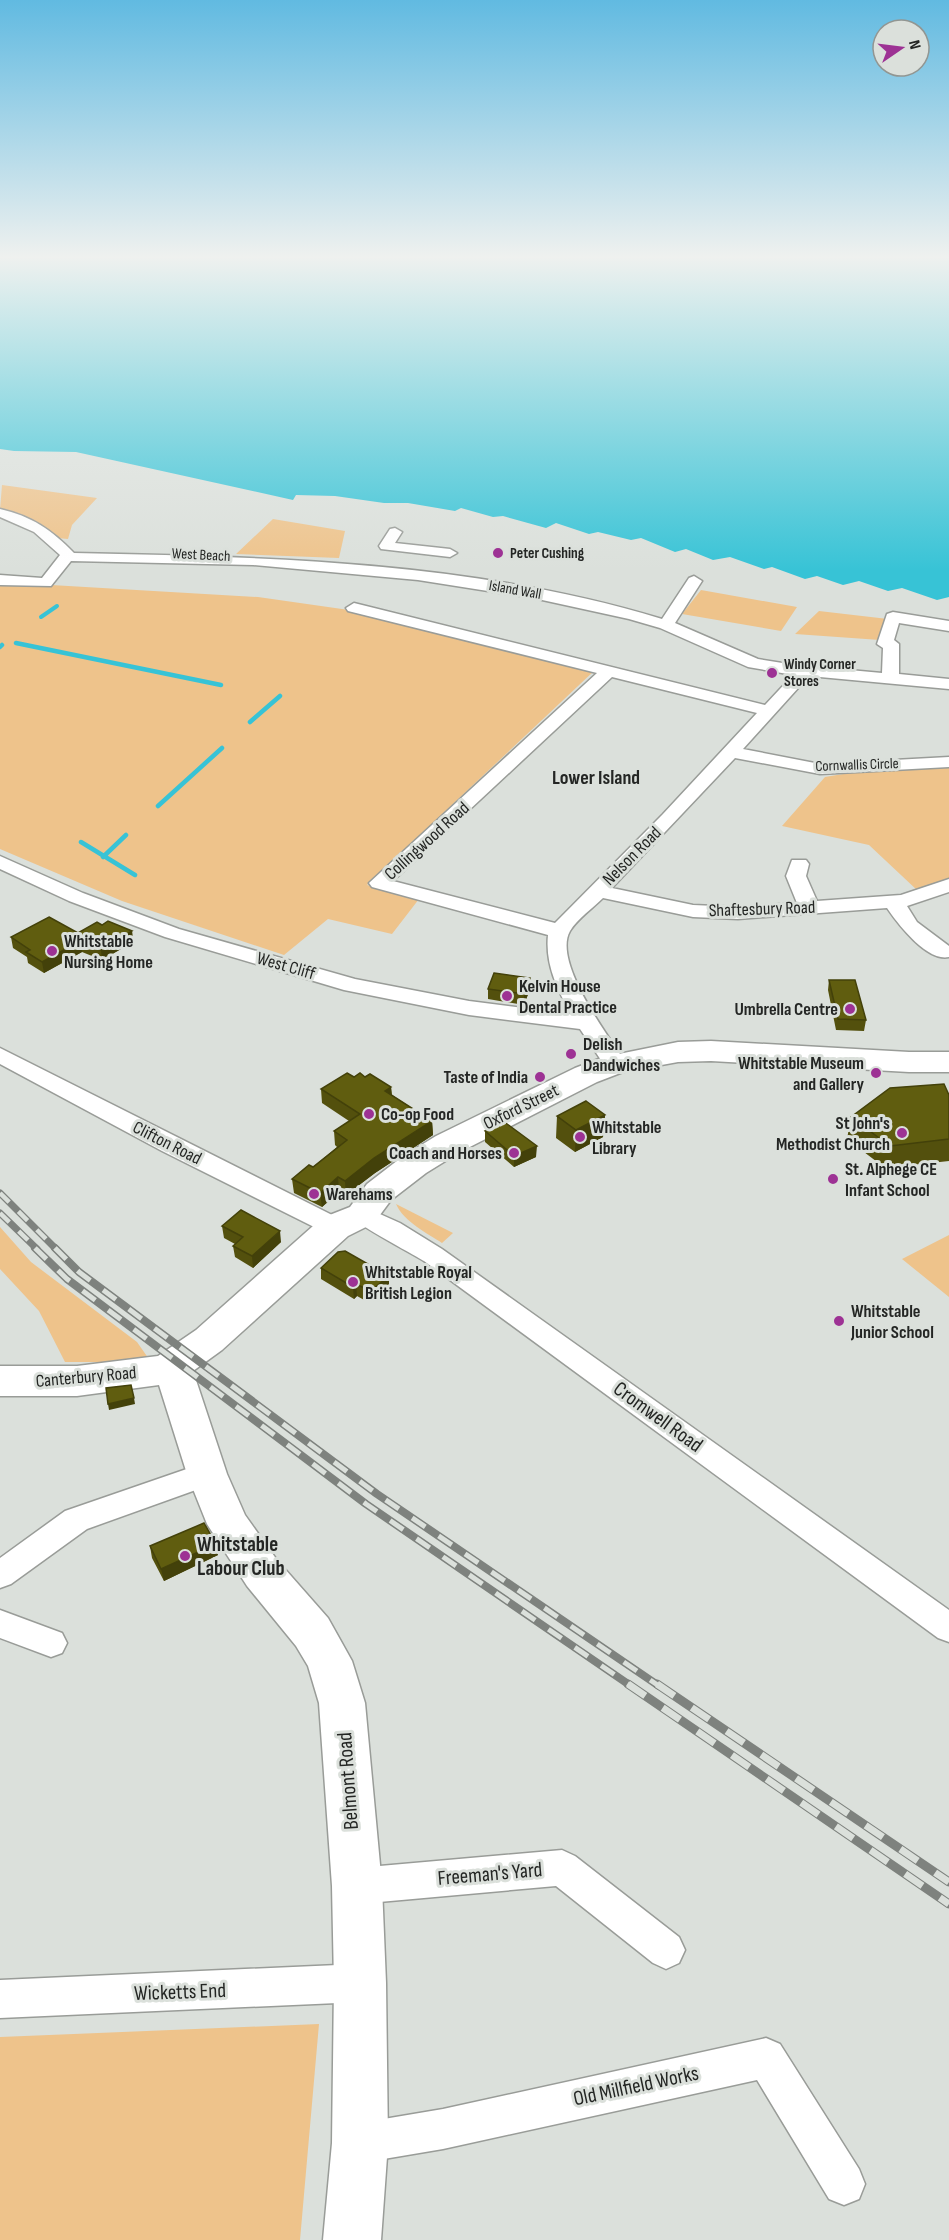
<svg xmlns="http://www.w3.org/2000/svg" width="949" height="2240" viewBox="0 0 949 2240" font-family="'Sofia Sans Condensed',sans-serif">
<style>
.green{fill:#eec38b}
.water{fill:#37c3d6}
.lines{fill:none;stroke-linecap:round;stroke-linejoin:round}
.stream-far1{stroke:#37c3d6;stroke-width:4}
.stream{stroke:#37c3d6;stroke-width:4.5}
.street-casing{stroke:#999c98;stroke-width:3}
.secondary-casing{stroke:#999c98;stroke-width:3}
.street{fill:#fff;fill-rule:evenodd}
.secondary{fill:#fff;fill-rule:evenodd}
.rail-far2-casing{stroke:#7e827e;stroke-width:7}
.rail-far1-casing{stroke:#7e827e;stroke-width:8}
.rail-casing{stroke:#7e827e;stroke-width:9}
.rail-far2{stroke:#dbe0db;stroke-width:4.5;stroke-dasharray:13;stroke-linecap:butt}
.rail-far1{stroke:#dbe0db;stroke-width:5;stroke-dasharray:16;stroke-linecap:butt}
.rail{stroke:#dbe0db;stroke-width:7;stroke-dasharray:21;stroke-linecap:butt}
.wall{fill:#53500d}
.shaded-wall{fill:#43410a}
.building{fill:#605d0f;stroke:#43410a;stroke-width:1.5}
.poi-dot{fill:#9d3294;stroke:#dbe0db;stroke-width:2}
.labels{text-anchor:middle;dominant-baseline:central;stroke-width:6;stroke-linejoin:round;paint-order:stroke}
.far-poi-label{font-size:15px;font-weight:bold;fill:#242624;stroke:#dbe0db;text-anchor:start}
.far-street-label{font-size:15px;fill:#242624;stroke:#dbe0db}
.street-label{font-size:18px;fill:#242624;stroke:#dbe0db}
.poi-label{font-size:18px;font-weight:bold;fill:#242624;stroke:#dbe0db;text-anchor:start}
.far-district-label{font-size:20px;font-weight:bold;fill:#242624;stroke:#dbe0db}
.near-street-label{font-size:21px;fill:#242624;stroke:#dbe0db}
.near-poi-label{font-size:21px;font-weight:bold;fill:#242624;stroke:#dbe0db;text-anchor:start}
</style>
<rect width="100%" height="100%" fill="#dbe0db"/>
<path class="green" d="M2,485l95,13 -25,27 -4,14 -11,-1 -25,-18 -32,-10z
M273,519l72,12 -6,27 -103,-4z
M0,582l258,15 91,13 246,60 -228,215 52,14 -27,35 -64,-15 -44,36 -162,-54 -122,-52z
M701,590l96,17 -16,24 -99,-17z
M819,611l69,8 -8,21 -85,-6z
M949,766v114l-31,11 -49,-46 -87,-19 43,-49 36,-6z
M396,1204l57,29 -11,10c-15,-10 -38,-21 -46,-39z
M0,1227l31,35 106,80 14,20h-86l-26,-51 -39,-42z
M949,1235v62l-47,-38z
M319,2024l-19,216h-300v-203z"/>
<path class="water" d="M0,258h949v339l-12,3 -35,-12 -14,3 -29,-10 -16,4 -26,-9 -12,3 -33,-12 -8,2 -34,-12 -17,3 -27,-11 -11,3 -34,-14 -10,2 -33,-8 -9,2 -33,-11 -10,5 -43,-12 -10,1 -32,-9 -6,3 -47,-8h-24l-49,-7 -39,-1 -3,5 -217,-48 -62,-1 -14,-2z"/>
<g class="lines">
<path class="stream-far1" d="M41,617l16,-11"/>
<path class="stream" d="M16,643l205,42
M0,647l2,-2
M250,722l30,-26
M158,806l64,-58
M81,842l54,33
M103,857l23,-22"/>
<defs>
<path id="street" d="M0,509c31,7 52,21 74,44 197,4 398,8 588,66l27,-41 5,-2 8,5 -27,42 83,36 37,6 87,8 1,-25 -6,-4 10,-30 6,-2 56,9v10l-50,-8 -5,17 5,4v30l50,5v10l-140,-13 -66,73 77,15 129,-7v10l-129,7 -85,-16 -123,130 81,17 45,2 59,-4 -11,-27 6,-16h14l3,4 -3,12 11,25 84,-6 48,-16v13l-42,14 10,16 32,24v11c-22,5 -51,-33 -62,-49l-149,11 -45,-2 -90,-19c-10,10 -26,21 -33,33 -18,31 40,108 57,133l-4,5 -8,2 -8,-2 -27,-40 -111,-14 -125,-25 -179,-53 -96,-36 -69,-32v-13l83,37 96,36 176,50 114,22 102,13c-14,-25 -26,-50 -23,-79l-176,-48 -3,-4 228,-210 -249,-62 -2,-3 8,-5 411,102 28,-30 -45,-8 -88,-39 -31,-9 -96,-21 -115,-18 -165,-15 -182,-4 -20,25 -51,-1v-10l42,3 18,-23 -26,-23 -34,-15zM612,677l145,36 -94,101 -108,109 -162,-42z
M395,528l7,4 -7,11 55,6 7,4 -7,4 -69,-8 -2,-3 11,-17z
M0,1048l344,173 4,6 -4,6 -9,3 -9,-3 -164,-82 -162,-87z
M362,1206l38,17 42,26 507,361v32l-11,-4 -514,-377c-13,-8 -70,-38 -75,-46l4,-6z
M207,1462l11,4 4,8 -4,8 -131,47 -76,55 -11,4v-30l65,-47z
M0,1610l62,23 5,10 -5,10 -11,4 -51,-19z
M562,1850l13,6 104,81 6,13 -6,13 -13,6 -13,-6 -97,-77 -199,18 -13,-5 -5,-13 5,-13 13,-5z
M360,1964l13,6 6,13 -6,13 -13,6 -360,16v-38z
M766,2038l14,6 79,125 6,15 -6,15 -15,6 -15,-6 -72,-119 -314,69 -83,14 -14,-6 -6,-14 6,-14 14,-6 83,-14z"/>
<path id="secondary" d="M711,1041l198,11h40v20h-40l-198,-11 -33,1 -55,10 -26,10 -137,70 -34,21 -35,27 -17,23 -26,13 -126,114 -29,21 34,103 18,41 32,45 51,58 24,43 13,42 17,183 4,97 2,160 -7,97h-58l9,-97 2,-160 -2,-97 -13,-183 -11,-37 -12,-20 -49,-60 -40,-62 -20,-50 -28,-89 -82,11h-77v-30h77l81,-10 38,-26 126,-112 28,-11 17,-23 35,-27 34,-21 139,-68 29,-11 74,-15z"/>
</defs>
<use href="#street" class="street-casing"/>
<use href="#secondary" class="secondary-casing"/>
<use href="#street" class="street"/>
<use href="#secondary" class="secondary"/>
<defs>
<path id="rail-far2" d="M0,1193l56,56
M0,1213l37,36"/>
<path id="rail-far1" d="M35,1248l32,31 299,225 265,182
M55,1248l24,24 298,222 282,192"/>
<path id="rail" d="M628,1684l321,220
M657,1684l292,198"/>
</defs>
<use href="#rail-far2" class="rail-far2-casing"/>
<use href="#rail-far1" class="rail-far1-casing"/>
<use href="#rail" class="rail-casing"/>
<use href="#rail-far2" class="rail-far2"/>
<use href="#rail-far1" class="rail-far1"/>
<use href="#rail" class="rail"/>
</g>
<path class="wall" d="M102,925l30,6 1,11 -31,18 -20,-8 -38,21 -16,-10 -1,-6 -14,-9 -2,-11 67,-4z
M829,980l37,40 -2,11 -28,-1 -8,-40z
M488,989h42l-6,16 -36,-6z
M354,1077h11l26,10 1,8 40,26 1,14 -58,38 -29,22 -7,-3 -17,15 -28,-14 -2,-14 21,-12 24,-20 -2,-2 -1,-14 15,-10 -27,-18 -1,-14z
M949,1095v66l-64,7 -38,-29 4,-22z
M605,1115l-2,22 -28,15 -19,-14 1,-22z
M485,1131l51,26 -22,10 -29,-25z
M222,1226l59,16 -28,26 -18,-11 -2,-11 2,-2 -11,-6z
M321,1268l68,8v12l-15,13h-8l-9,-5 -3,3 -33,-20z
M150,1546l68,9 -54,26 -12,-23z"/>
<path class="shaded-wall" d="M132,931l1,11 -31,18 -1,-10z
M80,941l2,11 -38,21 -2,-11z
M530,978v11l-6,16v-11z
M391,1087l1,14 -7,-10z
M605,1115l-2,22 -28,15 1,-22z
M432,1121l1,14 -58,38 -29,22 -1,-14 29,-23z
M537,1146l-1,11 -22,10v-11z
M338,1177l1,15 -17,15 -2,-14z
M280,1231l1,11 -28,26 -1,-12z
M389,1276v12l-15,13 -1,-12z
M356,1284l1,12 -3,3 -1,-12z
M134,1398l1,6 -26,6 -1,-6z
M216,1544l2,11 -54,26 -3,-12z"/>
<path class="building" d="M49,917l29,16 19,-11 5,3 6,-4 24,10 -31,19 -21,-9 -38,21 -16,-10 4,-2 -19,-13z
M494,973l36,5 -6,16 -36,-5z
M829,980h26l11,40 -28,-1z
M347,1073l7,4 6,-4 5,4 5,-3 21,13 -6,4 47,30 -58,37 -29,23 -7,-4 -18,16 -28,-14 17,-14 4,2 34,-27 -13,-9 26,-17 -39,-25z
M944,1084l5,11v44l-59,7 -39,-29 39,-29z
M586,1101l19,14 -29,15 -19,-14z
M503,1121l34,25 -23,10 -29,-25z
M241,1210l39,21 -28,25 -19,-10 10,-9 -21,-11z
M345,1251l44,25 -16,13h-7l-10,-5 -3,3 -32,-19 17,-16z
M131,1385l3,13 -26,6 -2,-16z
M204,1523l12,21 -55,25 -11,-23z"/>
<linearGradient id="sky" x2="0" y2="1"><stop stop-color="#61bae1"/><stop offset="0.45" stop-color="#eff1ef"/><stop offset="1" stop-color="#eff1ef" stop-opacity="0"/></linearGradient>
<rect width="949" height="571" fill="url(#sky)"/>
<g class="poi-dot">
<circle cx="498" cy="553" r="6"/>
<circle cx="772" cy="673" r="6"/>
<circle cx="52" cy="951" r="6"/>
<circle cx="507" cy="996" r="6"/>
<circle cx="850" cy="1009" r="6"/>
<circle cx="571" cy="1054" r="6"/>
<circle cx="876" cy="1073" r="6"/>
<circle cx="540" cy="1077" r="6"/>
<circle cx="369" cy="1114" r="6"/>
<circle cx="902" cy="1133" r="6"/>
<circle cx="580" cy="1137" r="6"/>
<circle cx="514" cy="1153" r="6"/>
<circle cx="833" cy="1179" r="6"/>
<circle cx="314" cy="1194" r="6"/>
<circle cx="353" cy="1282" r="6"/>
<circle cx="839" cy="1321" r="6"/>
<circle cx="185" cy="1556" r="6"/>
</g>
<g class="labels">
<g class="far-poi-label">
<text x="510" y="553">Peter Cushing</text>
<text x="784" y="664">Windy Corner<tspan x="784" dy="17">Stores</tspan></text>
</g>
<g class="far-street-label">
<text transform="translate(201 555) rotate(3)">West Beach</text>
<text transform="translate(515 590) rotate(10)">Island Wall</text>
<text transform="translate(857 765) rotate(-2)">Cornwallis Circle</text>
</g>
<g class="street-label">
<text transform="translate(427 841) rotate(-42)">Collingwood Road</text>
<text transform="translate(632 856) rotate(-45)">Nelson Road</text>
<text transform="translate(762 909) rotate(-2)">Shaftesbury Road</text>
<text transform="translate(286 966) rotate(16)">West Cliff</text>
<text transform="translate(521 1107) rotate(-26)">Oxford Street</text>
<text transform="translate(167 1143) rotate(27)">Clifton Road</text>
<text transform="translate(86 1377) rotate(-5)">Canterbury Road</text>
</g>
<g class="poi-label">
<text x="64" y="941">Whitstable<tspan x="64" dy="21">Nursing Home</tspan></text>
<text x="519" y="986">Kelvin House<tspan x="519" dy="21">Dental Practice</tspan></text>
<text x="838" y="1009" text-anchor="end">Umbrella Centre</text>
<text x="583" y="1044">Delish<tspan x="583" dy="21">Dandwiches</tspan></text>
<text x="864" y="1063" text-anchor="end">Whitstable Museum<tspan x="864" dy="21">and Gallery</tspan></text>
<text x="528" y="1077" text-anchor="end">Taste of India</text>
<text x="381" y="1114">Co-op Food</text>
<text x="890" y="1123" text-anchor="end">St John's<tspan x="890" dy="21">Methodist Church</tspan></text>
<text x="592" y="1127">Whitstable<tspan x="592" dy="21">Library</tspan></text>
<text x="502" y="1153" text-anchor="end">Coach and Horses</text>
<text x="845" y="1169">St. Alphege CE<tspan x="845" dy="21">Infant School</tspan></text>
<text x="326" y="1194">Warehams</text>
<text x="365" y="1272">Whitstable Royal<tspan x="365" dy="21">British Legion</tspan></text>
<text x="851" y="1311">Whitstable<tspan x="851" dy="21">Junior School</tspan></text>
</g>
<g class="far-district-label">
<text x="596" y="778">Lower Island</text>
</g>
<g class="near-street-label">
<text transform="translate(658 1417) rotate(36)">Cromwell Road</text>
<text transform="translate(348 1781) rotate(-94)">Belmont Road</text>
<text transform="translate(490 1874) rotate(-5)">Freeman's Yard</text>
<text transform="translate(180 1992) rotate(-2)">Wicketts End</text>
<text transform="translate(636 2086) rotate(-12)">Old Millfield Works</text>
</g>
<g class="near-poi-label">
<text x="197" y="1544">Whitstable<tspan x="197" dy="24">Labour Club</tspan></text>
</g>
</g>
<g transform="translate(901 48) rotate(76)"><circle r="28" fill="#dbe0db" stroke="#929692" stroke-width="1.5"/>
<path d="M0-4.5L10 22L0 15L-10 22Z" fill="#9d3294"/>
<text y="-9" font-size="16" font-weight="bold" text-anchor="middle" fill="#242624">N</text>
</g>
</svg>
